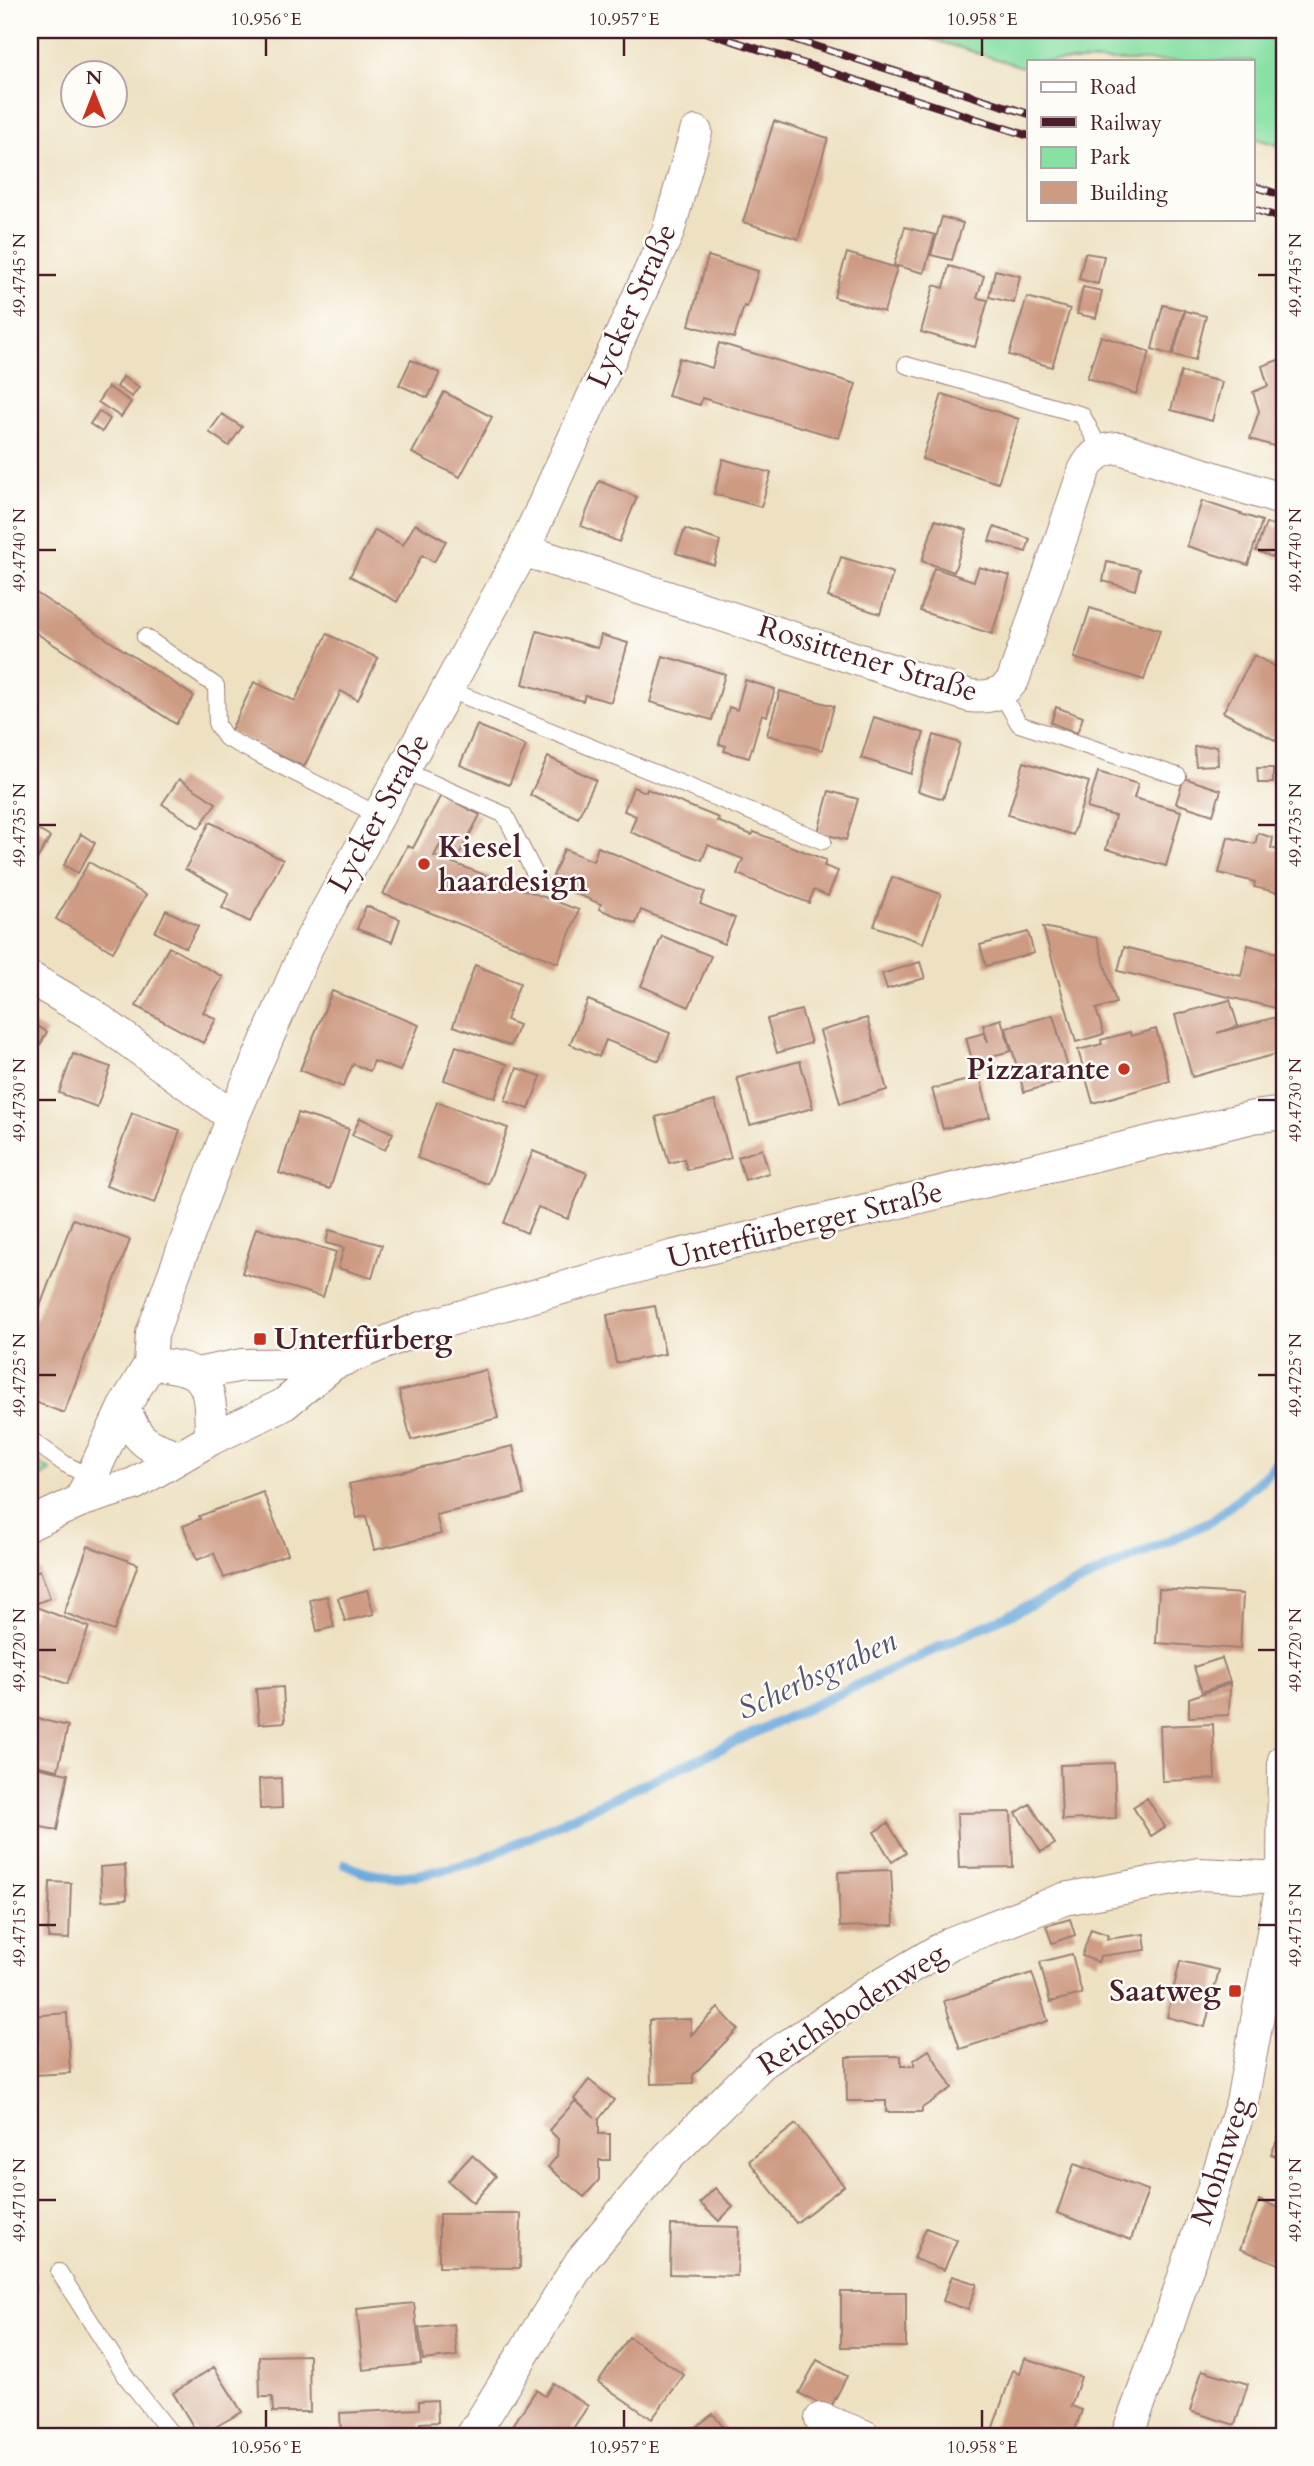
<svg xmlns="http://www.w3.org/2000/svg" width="1314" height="2466" viewBox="0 0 1314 2466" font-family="Cardo,serif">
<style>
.green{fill:#88e0a4;stroke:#698068;stroke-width:2}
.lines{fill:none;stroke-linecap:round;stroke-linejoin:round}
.stream{stroke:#68a7db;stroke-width:10}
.building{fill:#cd9a82}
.lane-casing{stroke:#9c8076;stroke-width:18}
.street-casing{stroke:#9c8076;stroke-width:34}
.lane{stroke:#fff;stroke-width:16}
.street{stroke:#fff;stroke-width:32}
.rail-casing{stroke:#4a1f2b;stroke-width:8}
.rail{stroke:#fdfcf7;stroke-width:5;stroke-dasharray:16;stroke-linecap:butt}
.ticks{fill:none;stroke:#4a1f2b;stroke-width:2.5}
.poi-dot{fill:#c8321e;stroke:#fdfcf7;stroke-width:2.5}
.labels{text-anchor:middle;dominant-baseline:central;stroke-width:5;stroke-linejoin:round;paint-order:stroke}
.street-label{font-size:30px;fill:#4a1f2b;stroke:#fdfcf7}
.poi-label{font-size:30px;font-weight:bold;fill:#4a1f2b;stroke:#fdfcf7;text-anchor:start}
.water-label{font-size:32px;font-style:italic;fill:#565571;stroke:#fdfcf7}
.neatline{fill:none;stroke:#4a1f2b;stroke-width:2.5}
.ticks-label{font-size:18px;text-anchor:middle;fill:#4a1f2b}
</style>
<rect width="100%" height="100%" fill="#fdfcf7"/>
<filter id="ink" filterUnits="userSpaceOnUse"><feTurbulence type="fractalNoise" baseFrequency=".0143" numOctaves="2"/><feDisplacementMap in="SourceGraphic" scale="14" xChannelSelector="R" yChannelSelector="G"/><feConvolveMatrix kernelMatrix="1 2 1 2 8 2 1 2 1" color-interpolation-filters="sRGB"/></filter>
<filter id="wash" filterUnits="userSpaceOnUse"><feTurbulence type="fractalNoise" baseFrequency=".00686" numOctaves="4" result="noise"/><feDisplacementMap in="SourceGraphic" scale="28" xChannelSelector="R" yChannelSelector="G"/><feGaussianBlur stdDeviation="1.57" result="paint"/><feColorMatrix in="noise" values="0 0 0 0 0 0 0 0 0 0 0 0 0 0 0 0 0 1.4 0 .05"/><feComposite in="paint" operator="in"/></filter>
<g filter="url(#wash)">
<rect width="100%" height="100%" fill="#eee1c2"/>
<path class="green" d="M902,30h382v117l-31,-9v-77h-224v8z
M30,1456l21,15 -21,12z"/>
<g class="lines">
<path class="stream" d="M345,1864c40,24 91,8 133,-3l735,-341 50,-42 21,-25"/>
</g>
<g id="blocks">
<path class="building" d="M774,121l54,17 -30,101 -55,-17z
M942,217l21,6 -11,37 -21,-5z
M905,227l30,8 -11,38 -30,-8z
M847,253l50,15 -13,44 -50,-15z
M1085,253l19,3 -6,28 -19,-5z
M708,256l50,15 -11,36 -3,-1 -10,32 -45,-13z
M949,266l35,10 -7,22 11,2 -13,47 -54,-15 13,-47 10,3z
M995,270l25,6 -6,27 -25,-6z
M1083,287l19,4 -6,27 -19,-4z
M1027,297l43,12 -18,58 -43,-12z
M1163,305l21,5 -12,45 -20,-6z
M1185,311l21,5 -11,44 -22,-5z
M1101,336l49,16 -14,42 -49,-16z
M719,343l137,41 -17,54 -137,-40 -2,7 -32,-9 11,-38 33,10z
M1281,359l3,11v79l-34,-10 9,-28 -6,-19 15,-6 -6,-20z
M411,360l29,13 -12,25 -29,-13z
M1181,372l41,10 -10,39 -41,-11z
M123,377l16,10 -7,10 -15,-10z
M108,387l23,15 -10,15 -23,-15z
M444,392l48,25 -32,60 -48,-24z
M942,394l77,25 -21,64 -76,-24z
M99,411l11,8 -8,13 -12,-8z
M222,414l20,13 -13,19 -20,-14z
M723,459l48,14 -10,34 -47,-13z
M599,481l38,16 -18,45 -38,-16z
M1202,501l60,20 -14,44 -61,-19z
M935,520l32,10 -13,42 -32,-11z
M1266,523l18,6v16l-6,14 -22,-8z
M415,524l31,17 -12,21 -12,-7 -25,47 -47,-26 25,-46 28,15z
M994,527l36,12 -4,13 -37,-11z
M685,529l35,12 -6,24 -38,-12z
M841,557l52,16 -13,41 -52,-17z
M1107,562l33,7 -5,21 -32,-9z
M979,567l31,9 -18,58 -72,-23 14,-43 40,13z
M30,589l164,107 -18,28 -146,-95z
M1090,608l70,22 -16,50 -70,-22z
M537,631l61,17 3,-13 27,8 -17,59 -26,-7 -2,6 -60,-17z
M327,634l51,24 -20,42 -17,-9 -37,76 -74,-35 24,-50 41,19z
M1254,655l30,16v74l-61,-33z
M663,656l62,18 -13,46 -62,-18z
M745,680l30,9 -8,27 -5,-2 -13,44 -25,-7 2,-5 -7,-2 10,-37 8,3z
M780,691l54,15 -12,44 -55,-15z
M1056,707l27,10 -6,16 -26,-10z
M874,717l50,16 -13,41 -50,-16z
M477,725l49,21 -17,39 -49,-20z
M934,735l26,8 -17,56 -25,-8z
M1217,746l1,19 -22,1 -2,-19z
M548,757l48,23 -18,38 -48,-23z
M1024,762l65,20 -16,53 -65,-20z
M1257,768h16v15h-15z
M1098,772l40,12 -4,14 47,13 -15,55 -60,-17 9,-33 -28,-8z
M1184,778l37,12 -8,25 -37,-12z
M179,779l37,24 -17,25 -37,-24z
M633,787l13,5 1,-3 72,29 -2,3 35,14 2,-3 72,28 -2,6 14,5 -10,25 -14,-6 -5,13 -72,-29 6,-15 -35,-14 -6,15 -72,-28 6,-16 -12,-5z
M829,791l29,8 -12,41 -28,-8z
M441,795l39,20 -21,40 -19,-10 -6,11 145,54 -21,53 -175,-69 24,-48 6,2z
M210,822l73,38 -33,62 -28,-14 7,-15 -44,-24z
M30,825l20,12 -20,34z
M1258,833l15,5 -2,10 13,4v42l-30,-7 1,-5 -36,-9 9,-36 27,7z
M81,834l14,9 -17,30 -14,-8z
M598,847l107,45 -5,12 35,14 -11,26 -83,-34 -5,14 -37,-15 2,-5 -32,-13 3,-7 -19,-8 11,-27 29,12z
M89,862l57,33 -33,57 -57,-33z
M892,877l49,17 -18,49 -49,-17z
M366,906l34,13 -8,23 -35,-13z
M166,910l32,16 -12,22 -31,-16z
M1043,927l54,11 19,65 -20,6 8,25 -28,8z
M1028,932l6,21 -48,13 -6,-21z
M662,936l49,20 -22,51 -48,-21z
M1248,945l33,9 -7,30 10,2v24l-166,-39 6,-24 117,29z
M169,947l54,30 -20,35 13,7 -13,24 -67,-37z
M920,962l5,16 -38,11 -5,-15z
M475,965l45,18 -14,37 13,5 -9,21 -57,-20z
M332,991l87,34 -19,46 -26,-10 -4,10 -17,-7 -10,23 -43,-17z
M588,1000l82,33 -11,28 -53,-21 -7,17 -29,-13z
M1230,1000l8,26 -21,7 67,-18v37l-92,25 -17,-62z
M801,1010l10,33 -34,10 -10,-34z
M1053,1015l18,64 -47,13 -18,-64z
M867,1018l20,72 -47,13 -20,-72z
M1001,1019l10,32 -19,5 2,8 -19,6 -9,-32 18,-5 4,9 -5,-17z
M30,1022l17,10 -17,32z
M1156,1029l14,52 -77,22 -15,-53 24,-6 -1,-4 29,-8 1,4z
M456,1046l51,18 -12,34 -51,-18z
M73,1054l38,13 -14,40 -38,-14z
M800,1061l13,47 -63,17 -13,-47z
M517,1068l24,8 -12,33 -24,-8z
M980,1077l10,40 -47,12 -11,-40z
M715,1101l16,57 -44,12 -3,-11 -15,4 -13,-46z
M437,1102l71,26 -20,56 -71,-26z
M132,1113l48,17 -25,73 -49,-17z
M298,1113l51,16 -19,60 -51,-16z
M360,1118l33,15 -8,17 -33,-15z
M762,1149l7,24 -24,7 -7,-23z
M533,1151l54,22 -19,46 -30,-12 -11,26 -23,-10z
M73,1219l57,21 -66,173 -34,-13v-67z
M256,1228l80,24 -13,45 -81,-24z
M329,1230l53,15 -10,33 -34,-10 6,-20 -18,-5z
M655,1306l10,48 -49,9 -9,-48z
M486,1370l12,48 -87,22 -12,-49z
M513,1446l11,49 -88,20 5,19 -67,16 -8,-34 -9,2 -8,-34z
M263,1492l25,62 -64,24 -10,-25 -17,7 -14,-34 17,-7 -1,-3z
M88,1546l50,18 -24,67 -50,-18z
M40,1570l10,28 -20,8v-32z
M1159,1589l84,5 -3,55 -84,-6z
M367,1590l7,24 -29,7 -7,-23z
M327,1596l7,31 -17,4 -7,-31z
M36,1607l53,20 -22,57 -37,-14v-49z
M1222,1658l8,24 -28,10 -8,-25z
M1230,1684l-1,31 -40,2v-19z
M283,1687l2,35 -26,2 -3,-35z
M30,1717l38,9 -10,44 -28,-6z
M1213,1724l2,55 -53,2 -2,-55z
M1114,1763l2,55 -54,2 -2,-55z
M30,1766l38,8 -11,56 -27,-5z
M281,1778l1,30 -22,1 -1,-30z
M1147,1798l18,29 -14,9 -18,-29z
M1030,1804l25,40 -14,8 -25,-39z
M1011,1812l2,55 -54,1 -2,-55z
M888,1823l18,30 -14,9 -18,-30z
M125,1865l2,34 -25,2 -2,-34z
M891,1870l3,55 -54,2 -2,-55z
M50,1882l21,1 -2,56 -21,-1z
M1070,1919l5,16 -23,8 -6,-17z
M1091,1929l17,6 -1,4 37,-5 2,16 -46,6 -2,6 -16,-6z
M1072,1954l10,40 -32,8 -10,-40z
M1180,1961l39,9 -14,57 -38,-10z
M1032,1973l16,48 -88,28 -16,-48z
M718,2008l20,21 -45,46v8l-42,1 -2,-64 42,-1v16z
M67,2013l3,60 -36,2 -3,-59z
M929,2050l23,38 -30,20v4h-36v-11h-39l-1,-44 55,-1v10h13v-6z
M589,2080l25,20 -15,19v15h11v26h-11v20l-15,17 -36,-30 9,-11 1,-17 -9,-9 26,-29 20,16 -21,-18z
M796,2124l48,62 -48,37 -47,-62z
M1284,2125v35l-13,-6z
M472,2155l24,21 -23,27 -25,-22z
M1074,2164l74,26 -17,50 -74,-27z
M715,2188l18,19 -14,14 -19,-18z
M1259,2200l25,10v56l-44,-17z
M439,2214h82l-1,54 -81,-1z
M671,2225l68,2 -2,49 -67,-2z
M926,2228l31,12 -13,30 -30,-11z
M952,2276l25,8 -9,26 -25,-9z
M30,2287h6l-4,41h-2z
M841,2292h65v55h-65z
M414,2303l7,61 -58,6 -6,-61z
M454,2324l3,32 -34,4 -4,-32z
M629,2337l55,38 -32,44 -54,-37z
M309,2355l1,57h-37l-1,-15h-12l-1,-41z
M1025,2358l56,19 -10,29 11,4 -9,26h-83l23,-66 7,3z
M817,2360l30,16 -17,33 -31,-16z
M214,2367l28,45 -43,24 -26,-43z
M1202,2370l46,14 -13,41 -45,-14z
M553,2383l35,23 -18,27 4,3h-68l30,-46 9,6z
M437,2400l1,22 -18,1 1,13h-80l-1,-23 79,-4v-8z
M713,2414l17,22h-46z"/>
</g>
</g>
<g filter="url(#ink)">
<use href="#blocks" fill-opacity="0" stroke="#9c8076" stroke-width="2"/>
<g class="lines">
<defs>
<path id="lane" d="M906,365l176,50 19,36
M145,637l71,49 1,39 9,13 152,77
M447,689l376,152
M1001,693l18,31 159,52
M403,770l102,45 34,67
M30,1439l35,25 27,14
M59,2272l68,106 46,58"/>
<path id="street" d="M523,550l447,146c19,2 32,-1 43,-16l71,-209c8,-16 18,-23 36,-23l164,52
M30,978l60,35 143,104
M150,1364c62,3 60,21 61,75
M197,1374l45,-9 91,-1
M124,1407c14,36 21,38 56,50
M80,1501l44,-94 26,-43 2,-30 20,-55 61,-162 74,-170 216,-397 145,-318 28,-100
M30,1524l50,-23 54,-17 77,-45 72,-34 50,-41 88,-36 250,-71 582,-140 31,-4
M821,2419l43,17
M472,2436l109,-175 87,-104 94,-94 111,-74 78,-46 113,-44 135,-25 85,4
M1127,2436l41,-111 74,-223 41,-224 1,-118"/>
</defs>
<use href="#lane" class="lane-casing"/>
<use href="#street" class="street-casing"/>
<use href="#lane" class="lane"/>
<use href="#street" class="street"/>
<defs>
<path id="rail" d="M699,30l330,106
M765,30l264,84
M1253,186l31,10
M1253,209l31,10"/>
</defs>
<use href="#rail" class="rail-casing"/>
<use href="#rail" class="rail"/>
</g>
</g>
<path class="ticks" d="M266,38v18M624,38v18M982,38v18M38,275h18M1258,275h18M38,550h18M1258,550h18M38,825h18M1258,825h18M38,1100h18M1258,1100h18M38,1375h18M1258,1375h18M38,1650h18M1258,1650h18M38,1925h18M1258,1925h18M38,2200h18M1258,2200h18M266,2410v18M624,2410v18M982,2410v18"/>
<g class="poi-dot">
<circle cx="424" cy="864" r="7"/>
<circle cx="1124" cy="1069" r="7"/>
<rect x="253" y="1332" width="14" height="14" rx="3.5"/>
<rect x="1228" y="1984" width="14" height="14" rx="3.5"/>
</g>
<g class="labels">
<g class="street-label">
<text transform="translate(632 306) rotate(-66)">Lycker Straße</text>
<text transform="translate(868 659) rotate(17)">Rossittener Straße</text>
<text transform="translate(379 813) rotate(-61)">Lycker Straße</text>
<text transform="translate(805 1225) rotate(-14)">Unterfürberger Straße</text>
<text transform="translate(852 2009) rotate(-33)">Reichsbodenweg</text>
<text transform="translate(1221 2161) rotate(-72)">Mohnweg</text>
</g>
<g class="poi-label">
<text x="438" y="847">Kiesel<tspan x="438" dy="34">haardesign</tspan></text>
<text x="1110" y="1069" text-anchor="end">Pizzarante</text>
<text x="274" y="1339">Unterfürberg</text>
<text x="1221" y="1991" text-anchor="end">Saatweg</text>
</g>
<g class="water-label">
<text transform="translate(817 1675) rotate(-25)">Scherbsgraben</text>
</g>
</g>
<rect width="1314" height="2466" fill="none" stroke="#fdfcf7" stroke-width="77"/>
<rect x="1027" y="60" width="228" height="161" fill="#fdfcf7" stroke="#b5a4a5" stroke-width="2"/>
<rect x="1041" y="82" width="35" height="10" fill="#ffffff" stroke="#b5a4a5" stroke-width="2"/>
<text x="1090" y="94" font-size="21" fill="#4a1f2b">Road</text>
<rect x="1041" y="117" width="35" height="10" fill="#4a1f2b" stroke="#b5a4a5" stroke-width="2"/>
<text x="1090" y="130" font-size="21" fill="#4a1f2b">Railway</text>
<rect x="1041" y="147" width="35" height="21" fill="#88e0a4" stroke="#b5a4a5" stroke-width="2"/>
<text x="1090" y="164" font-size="21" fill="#4a1f2b">Park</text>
<rect x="1041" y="182" width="35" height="21" fill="#cd9a82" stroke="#b5a4a5" stroke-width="2"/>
<text x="1090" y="200" font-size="21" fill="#4a1f2b">Building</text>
<g transform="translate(94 94)"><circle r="33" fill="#fdfcf7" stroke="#b5a4a5" stroke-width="2"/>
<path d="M0-5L12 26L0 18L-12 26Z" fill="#c8321e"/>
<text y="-10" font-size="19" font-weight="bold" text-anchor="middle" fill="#4a1f2b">N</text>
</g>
<rect x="38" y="38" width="1238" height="2390" class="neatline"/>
<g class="ticks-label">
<text x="266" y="25">10.956°E</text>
<text x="624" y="25">10.957°E</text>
<text x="982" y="25">10.958°E</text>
<text transform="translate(19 275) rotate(-90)" y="6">49.4745°N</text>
<text transform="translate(1295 275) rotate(-90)" y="6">49.4745°N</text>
<text transform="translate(19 550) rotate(-90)" y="6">49.4740°N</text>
<text transform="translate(1295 550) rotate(-90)" y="6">49.4740°N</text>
<text transform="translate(19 825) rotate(-90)" y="6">49.4735°N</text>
<text transform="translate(1295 825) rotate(-90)" y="6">49.4735°N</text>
<text transform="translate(19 1100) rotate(-90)" y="6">49.4730°N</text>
<text transform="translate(1295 1100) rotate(-90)" y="6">49.4730°N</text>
<text transform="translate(19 1375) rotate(-90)" y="6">49.4725°N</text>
<text transform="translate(1295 1375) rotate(-90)" y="6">49.4725°N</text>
<text transform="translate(19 1650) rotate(-90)" y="6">49.4720°N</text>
<text transform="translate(1295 1650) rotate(-90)" y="6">49.4720°N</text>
<text transform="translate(19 1925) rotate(-90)" y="6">49.4715°N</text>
<text transform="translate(1295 1925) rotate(-90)" y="6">49.4715°N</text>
<text transform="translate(19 2200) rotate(-90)" y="6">49.4710°N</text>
<text transform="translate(1295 2200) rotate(-90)" y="6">49.4710°N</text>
<text x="266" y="2453">10.956°E</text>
<text x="624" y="2453">10.957°E</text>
<text x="982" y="2453">10.958°E</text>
</g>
</svg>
